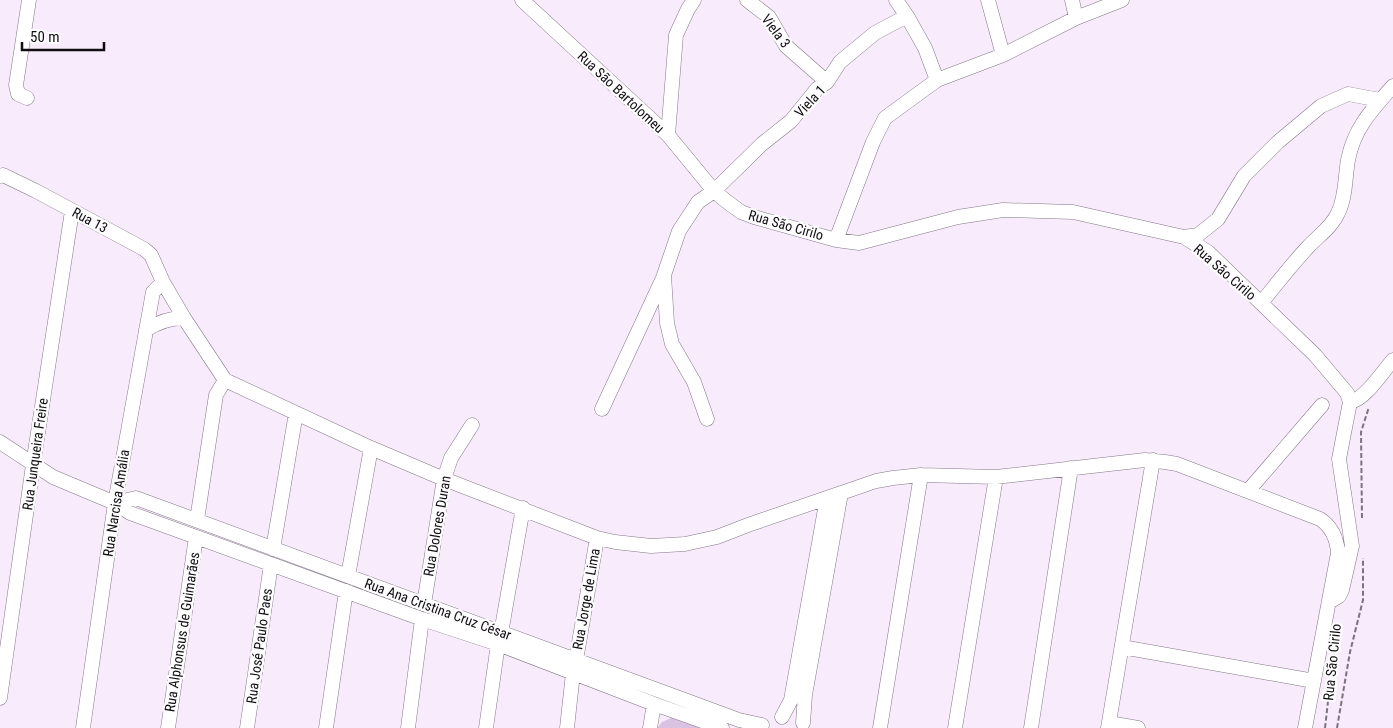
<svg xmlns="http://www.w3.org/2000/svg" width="1393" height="728" viewBox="0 0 1393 728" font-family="'Roboto Condensed',sans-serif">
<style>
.green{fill:#dac3e2}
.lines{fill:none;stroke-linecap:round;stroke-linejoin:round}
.minor-casing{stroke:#837887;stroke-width:15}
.path{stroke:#7c737f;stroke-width:2;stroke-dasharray:5 2.5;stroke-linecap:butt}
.minor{stroke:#fff;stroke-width:14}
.labels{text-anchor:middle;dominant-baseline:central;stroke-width:4.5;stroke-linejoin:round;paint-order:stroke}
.street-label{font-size:14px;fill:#100c12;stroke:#fdfdfd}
</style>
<rect width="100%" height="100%" fill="#f8ebfc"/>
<path class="green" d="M673,717l29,11h-45l5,-6z"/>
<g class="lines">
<defs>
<path id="minor" d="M522,0l146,135 46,56 12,10 15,11 13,5 82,23 23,3 99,-26 45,-7 70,2 111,25 24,15 107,103 32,38 3,9 -11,57 13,87 -10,44 -3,6 -10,6
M747,0l22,17 17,29 41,36
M896,0l11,16 18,32 12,32
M988,0l15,55
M1072,0l4,18
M27,98l-9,-4 -2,-9 13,-85
M668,135l8,-100 12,-26 6,-9
M0,176l3,-1 33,16 108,58 7,6 12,27 21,36 41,62 146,68 73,31 153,59 18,4 36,4 34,-2 32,-7 31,-12 128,-44 17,-3 28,-3 75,2 149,-17 20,2 12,2 143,55c12,8 17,19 18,34l-33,175
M1184,237l14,-2 20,-16 26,-43 34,-34 43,-36 27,-12 32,6
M836,240l37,-98 12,-24 52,-38 66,-25 73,-37 46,-18
M1261,303c15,-18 30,-38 47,-56 10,-11 24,-20 30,-34 8,-16 7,-36 10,-53 6,-32 24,-50 45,-74
M146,330c12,-8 24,-12 38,-12
M1350,402c15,-2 33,-31 43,-42
M602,409l61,-131
M707,419l-13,-37 -22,-38 -5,-21 -3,-48 15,-44 19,-29 16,-11 48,-47 29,-23 26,-32 10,-7 13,-20 35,-29 32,-17
M0,442l53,35 62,26 15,10 292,106 76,25 156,60 68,24
M1248,491l74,-86
M115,503l21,-5 603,222 23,5
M197,520l19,-125 9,-15
M273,549l23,-136
M348,576l23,-128
M424,604l20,-125 7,-21 21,-33
M501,633l22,-125
M1122,647l192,34
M576,660l21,-122
M0,698l33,-233 39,-254
M782,717l9,-17 36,-202
M803,723l2,-28 36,-202
M1109,723l29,5
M83,728l32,-225 38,-211 10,-10
M168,728l28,-191
M247,728l24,-164
M326,728l20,-137
M408,728l14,-109
M486,728l12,-84
M567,728l6,-55
M650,728l4,-24
M880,728l41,-253
M955,728l41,-251
M1031,728l40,-260
M1108,728l45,-268"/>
</defs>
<use href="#minor" class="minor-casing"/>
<path class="path" d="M1362,518l-1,-86 8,-25
M1325,728l9,-80
M1337,728l13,-76 13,-52v-42"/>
<use href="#minor" class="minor"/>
</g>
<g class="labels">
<g class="street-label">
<text transform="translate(776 31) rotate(53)">Viela 3</text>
<text transform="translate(621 92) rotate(43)">Rua São Bartolomeu</text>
<text transform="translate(810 101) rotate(-47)">Viela 1</text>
<text transform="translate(90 220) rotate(28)">Rua 13</text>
<text transform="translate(786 225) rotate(16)">Rua São Cirilo</text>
<text transform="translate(1225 272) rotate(41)">Rua São Cirilo</text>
<text transform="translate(35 454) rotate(-82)">Rua Junqueira Freire</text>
<text transform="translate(116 503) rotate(-81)">Rua Narcisa Amália</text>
<text transform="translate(437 526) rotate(-80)">Rua Dolores Duran</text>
<text transform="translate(586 599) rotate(-80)">Rua Jorge de Lima</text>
<text transform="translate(438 609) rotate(20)">Rua Ana Cristina Cruz César</text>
<text transform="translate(182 632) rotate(-81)">Rua Alphonsus de Guimarães</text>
<text transform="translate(259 646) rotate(-82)">Rua José Paulo Paes</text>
<text transform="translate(1332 662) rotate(-84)">Rua São Cirilo</text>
</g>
</g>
<path d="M22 42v8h82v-8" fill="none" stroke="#100c12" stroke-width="2.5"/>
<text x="30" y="42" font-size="15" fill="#100c12" stroke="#fdfdfd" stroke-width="4" paint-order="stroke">50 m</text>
</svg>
